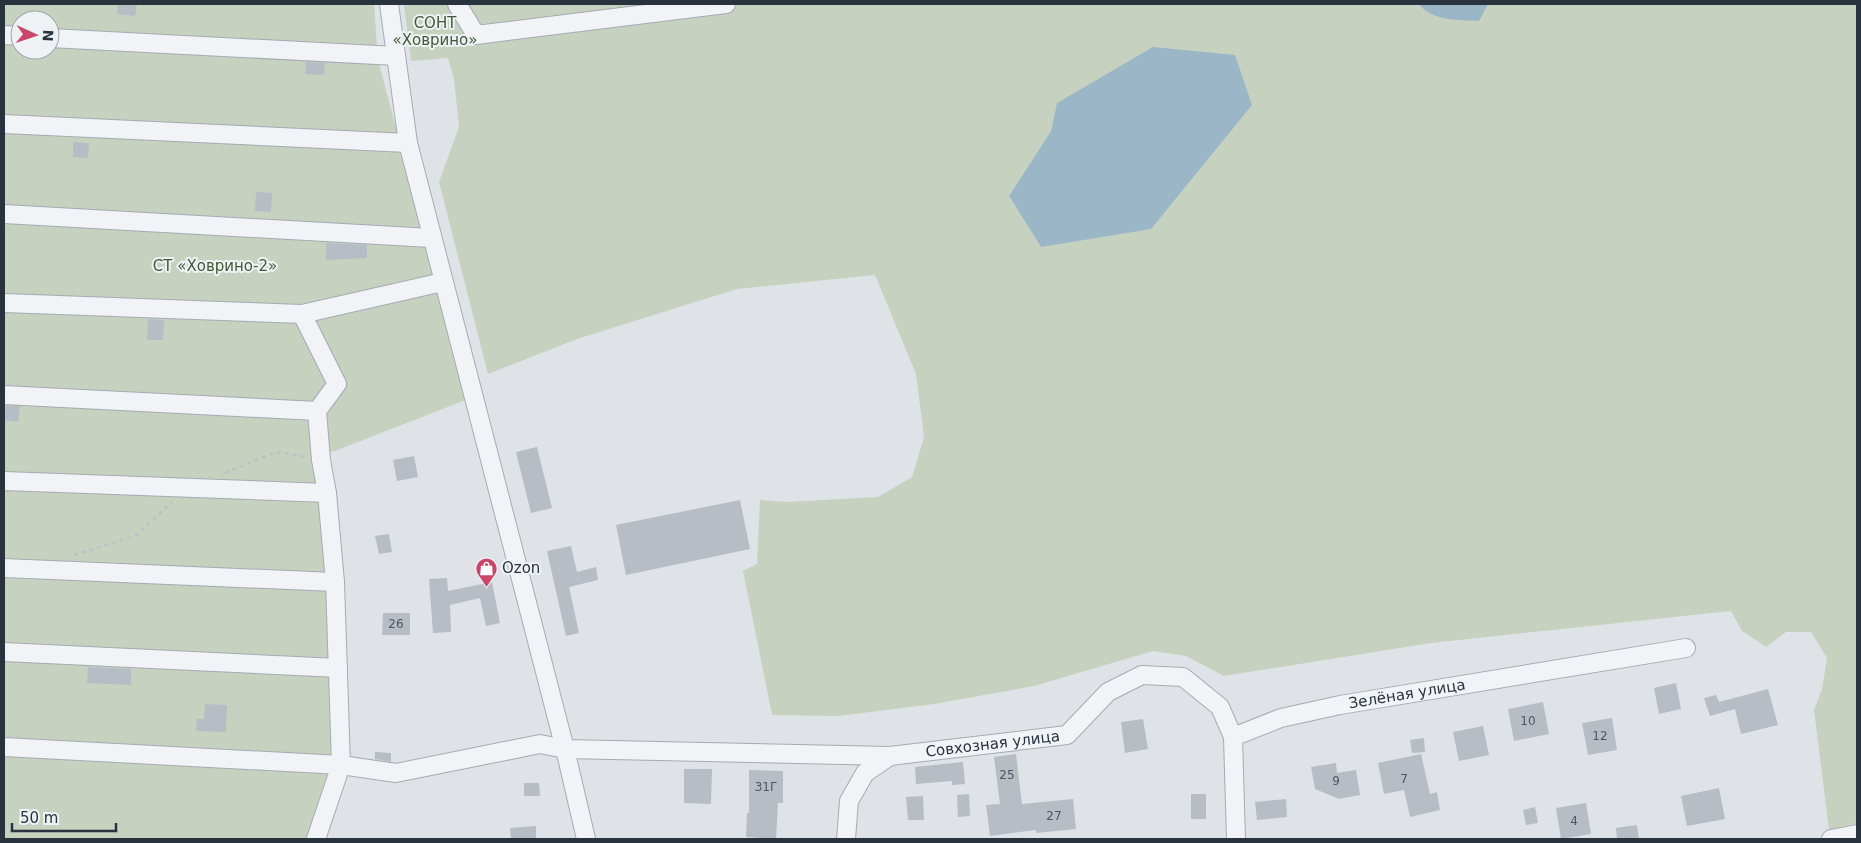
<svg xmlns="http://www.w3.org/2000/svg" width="1861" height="843" viewBox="0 0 1861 843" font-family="'DejaVu Sans',sans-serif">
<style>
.green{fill:#c7d1c0;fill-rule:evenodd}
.water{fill:#9ab6c7}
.building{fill:#b6bdc4}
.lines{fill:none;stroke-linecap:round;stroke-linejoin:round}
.minor-casing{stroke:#a4abb2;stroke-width:20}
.path{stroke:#bdc1c6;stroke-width:2.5;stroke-dasharray:4 4;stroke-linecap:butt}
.minor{stroke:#f1f3f6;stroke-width:18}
.labels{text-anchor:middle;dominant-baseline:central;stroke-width:4;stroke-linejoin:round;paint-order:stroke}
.number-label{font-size:12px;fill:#4c5660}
.park-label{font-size:15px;fill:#415936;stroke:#eef2f5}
.poi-label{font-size:15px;fill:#28333e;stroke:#eef2f5;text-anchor:start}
.street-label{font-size:15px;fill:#28333e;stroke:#eef2f5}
</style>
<rect width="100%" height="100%" fill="#dfe3e8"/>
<path class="green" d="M4,4h370l4,56 90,339 -133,52 -20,4 13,129 5,173 -27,82h-302zM20,20h30v30h-30z
M404,4h1015v1l67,1 2,-2h369v819l-28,7 -15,-120 8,-21 5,-31 -16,-26h-25l-20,15 -24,-16 -11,-20 -300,32 -207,33 -38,-20 -33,-5 -119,35 -100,18 -95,12 -67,-1 -29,-144 14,-7 3,-64 27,2 91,-5 34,-20 12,-40 -8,-63 -41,-99 -138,14 -160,50 -89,35 -49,-192 20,-55 -5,-48 -6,-21 -37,3zM1057,103l-16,144 -32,-51 42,-65z"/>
<path class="water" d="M1419,4h69l-9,17c-20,-1 -48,0 -60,-17z
M1153,47l82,8 17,50 -101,124 -110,18 -32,-51 42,-65 6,-28z"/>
<path class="building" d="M118,4h19l-2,12 -18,-2z
M306,62l19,1 -1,12 -19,-1z
M73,142l16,1 -1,15 -15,-1z
M256,192l16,1 -1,19 -16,-1z
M326,243l41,2v13l-41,2z
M148,319l16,1 -1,20h-16z
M6,406h14l-2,16 -14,-2z
M537,447l15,61 -21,5 -15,-61z
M414,456l4,21 -21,4 -4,-21z
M740,500l10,49 -124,26 -10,-50z
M389,534l3,18 -13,2 -4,-18z
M571,546l6,26 19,-5 2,13 -29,7 10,46 -13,3 -19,-85z
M447,578l1,13 44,-9 8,41 -14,3 -6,-28 -30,7 1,27 -18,1 -4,-54z
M383,613h27v22h-28z
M88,667l43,2v16l-44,-2z
M1676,683l5,26 -22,5 -5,-26z
M1768,689l10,36 -37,9 -6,-25 -25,7 -6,-18 12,-3 3,7z
M1543,702l6,32 -35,7 -6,-32z
M205,704l22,1 -1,27 -30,-1 1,-12h7z
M1612,718l5,32 -29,5 -6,-32z
M1143,719l5,30 -23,4 -4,-31z
M1483,726l6,29 -30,6 -6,-29z
M1424,738l1,14 -13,1 -2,-13z
M375,752l16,1v9l-16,-3z
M1016,754l6,50 51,-5 3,30 -40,4v-3l-46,6 -4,-31 14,-1 -6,-47z
M1421,754l9,40 7,-2 3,18 -30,7 -6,-27 -20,4 -6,-31z
M963,762l2,22 -13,1v-4l-36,3 -1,-17z
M1336,763l1,10 19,-3 4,25 -21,4 -24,-10 -4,-22z
M684,769h28l-1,35 -27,-1z
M749,770l34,1v32h-5l-2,36 -30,-2 1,-24h2z
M524,783h15l1,13h-16z
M1719,788l6,31 -38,7 -6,-30z
M969,794l1,22 -12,1 -1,-22z
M1191,794h15v25h-15z
M923,796l1,24h-16l-2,-23z
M1286,799l1,18 -30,3 -2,-18z
M1586,803l5,31 -30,5 -5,-31z
M1535,807l3,16 -12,2 -3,-15z
M1637,825l2,14h-22l-1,-11z
M536,826v13h-25l-1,-11z"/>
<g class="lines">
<defs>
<g id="minor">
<path d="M389,4l19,139 157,606 21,90"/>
<path d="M457,4l19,31 250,-31"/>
<path d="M4,35l16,1"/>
<path d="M50,38l346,18"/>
<path d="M4,124l404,19"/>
<path d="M4,214l427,24"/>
<path d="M4,303l298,11 141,-32"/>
<path d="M302,314l35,70 -20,27 4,49 6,33 8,89 6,183 -25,74"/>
<path d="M4,395l313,16"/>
<path d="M4,481l323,12"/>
<path d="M4,568l331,14"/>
<path d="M4,652l334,16"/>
<path d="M4,747l337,18 55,8 144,-29 25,5 325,7"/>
<path id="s1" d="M846,839l3,-38 16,-28 25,-17 177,-21 41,-43 34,-17 41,2 37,30 13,30"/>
<path id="s2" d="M1236,839l-3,-102 48,-19 59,-13 346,-57"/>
<path d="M1831,839l26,-5"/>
</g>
</defs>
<use href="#minor" class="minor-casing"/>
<path class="path" d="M225,473l51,-21 31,5
M74,555l61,-19 37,-34"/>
<use href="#minor" class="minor"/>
</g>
<defs>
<symbol id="shop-pin" viewBox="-11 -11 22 30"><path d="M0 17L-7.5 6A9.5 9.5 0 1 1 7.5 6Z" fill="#ca466b" stroke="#eef2f5"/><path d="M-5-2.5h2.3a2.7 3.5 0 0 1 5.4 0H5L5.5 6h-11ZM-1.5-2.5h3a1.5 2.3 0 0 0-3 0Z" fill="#fff"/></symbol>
</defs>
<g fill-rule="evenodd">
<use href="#shop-pin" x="474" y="556" width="25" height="34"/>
</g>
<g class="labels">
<g class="number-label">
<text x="396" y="624">26</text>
<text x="1528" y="721">10</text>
<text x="1600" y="736">12</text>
<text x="1007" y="775">25</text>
<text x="1404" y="779">7</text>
<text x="1336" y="781">9</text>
<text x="766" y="787">31Г</text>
<text x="1054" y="816">27</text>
<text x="1574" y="821">4</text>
</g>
<g class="park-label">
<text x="435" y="23">СОНТ<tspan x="435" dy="17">«Ховрино»</tspan></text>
<text x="215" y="266">СТ «Ховрино-2»</text>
</g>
<g class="poi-label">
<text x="502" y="568">Ozon</text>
</g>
<g class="street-label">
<text stroke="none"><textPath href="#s2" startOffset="282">Зелёная улица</textPath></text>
<text stroke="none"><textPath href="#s1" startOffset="204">Совхозная улица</textPath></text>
</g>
</g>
<rect width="1861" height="843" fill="none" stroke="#28333e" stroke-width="10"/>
<g transform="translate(35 35) rotate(93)"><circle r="24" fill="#eef2f5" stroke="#9fa6ac"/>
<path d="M0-4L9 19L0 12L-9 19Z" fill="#ca466b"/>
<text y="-8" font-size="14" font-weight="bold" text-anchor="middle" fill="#28333e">N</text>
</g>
<path d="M12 823v8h104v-8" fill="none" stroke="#28333e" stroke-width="2.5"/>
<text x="20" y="823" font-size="15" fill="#28333e" stroke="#eef2f5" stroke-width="4" paint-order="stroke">50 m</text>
</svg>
